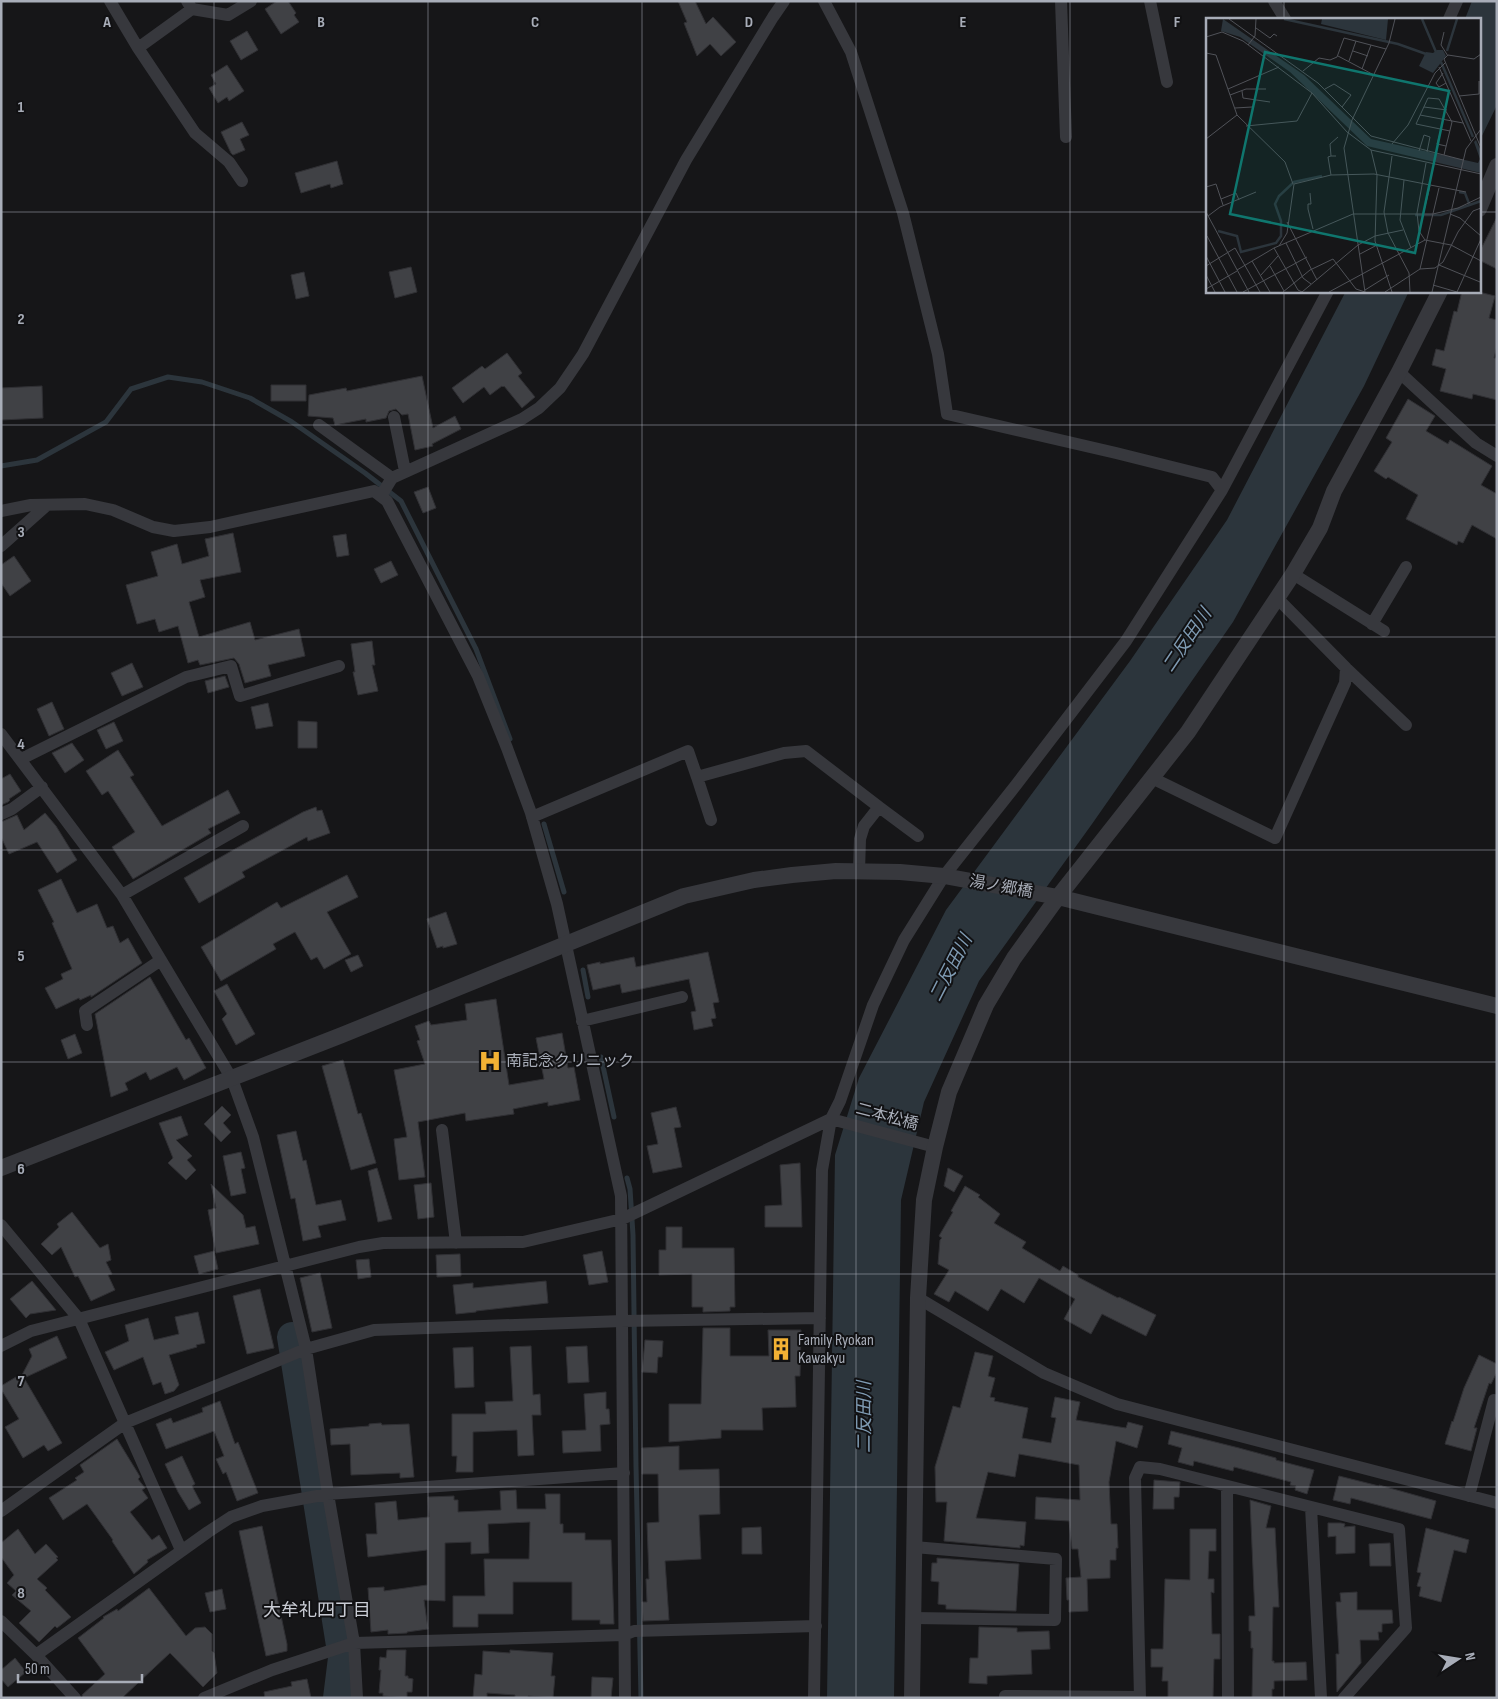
<svg xmlns="http://www.w3.org/2000/svg" width="1498" height="1699" viewBox="0 0 1498 1699" font-family="'Sofia Sans Condensed','Noto Sans JP',sans-serif">
<style>
.water{fill:#2c353c}
.lines{fill:none;stroke-linecap:round;stroke-linejoin:round}
.stream{stroke:#2c353c;stroke-width:5}
.river{stroke:#2c353c;stroke-width:30}
.building{fill:#404145;stroke:#303034}
.minor{stroke:#37383d;stroke-width:12}
.tertiary{stroke:#37383d;stroke-width:16}
.grid{fill:none;stroke:#a8adb8;stroke-width:1;stroke-opacity:0.55}
.labels{text-anchor:middle;dominant-baseline:central;stroke-width:4;stroke-linejoin:round;paint-order:stroke}
.street-label{font-size:16px;fill:#a8adb8;stroke:#111113}
.poi-label{font-size:16px;fill:#a8adb8;stroke:#111113;text-anchor:start}
.water-label{font-size:18px;font-style:italic;fill:#7f9bb3;stroke:#111113}
.neighbourhood-label{font-size:18px;fill:#c9ccd4;stroke:#111113}
.inset-river{fill:none;stroke:#2c353c;stroke-width:2.5}
.inset-road{fill:none;stroke:#505258;stroke-width:1}
.view{fill:#0f766e;fill-opacity:0.15;stroke:#0f766e;stroke-width:2.5}
.inset-edge{fill:none;stroke:#a8adb8;stroke-width:2.5}
.grid-label{font-size:16px;text-anchor:middle;font-weight:bold;fill:#a8adb8;stroke:#111113;stroke-width:4;stroke-linejoin:round;paint-order:stroke}
</style>
<rect width="100%" height="100%" fill="#161618"/>
<path class="water" d="M1472,1h25v104l-18,37v-123h-14z
M1346,291h63l-45,95 -131,236 -141,202 -113,157 -55,121 -23,98 -7,498h-67l8,-543 24,-77 87,-168 184,-249 97,-141z"/>
<g class="lines">
<path class="stream" d="M1,466l36,-6 69,-38 25,-33 37,-12 34,5 48,16 42,24 73,51 36,28 75,148 34,90
M544,824l20,68
M583,970l5,27
M601,1057l13,60
M627,1178l3,11 3,46 3,231 5,232"/>
<path class="river" d="M292,1337l51,321 -5,40"/>
</g>
<path class="building" d="M277,1h11l8,12 -2,2 5,7 -18,12 -16,-25z
M678,1h17l11,23 7,-7 23,25 -15,14 -11,-12 -13,12 -13,-33 3,-1z
M247,31l11,19 -17,10 -11,-19z
M227,65l17,26 -15,10 -2,-4 -9,6 -9,-15 7,-4 -5,-9z
M242,122l7,13 -9,4 5,11 -12,5 -2,-2 -10,-21z
M337,161l6,23 -12,4 -1,-4 -29,9 -6,-20z
M1497,217v52l-18,-9v-7z
M411,267l6,25 -22,6 -6,-26z
M304,272l5,24 -13,3 -5,-24z
M1462,291h13l20,5 -6,22 8,2v26l-3,12h3v42l-24,-6 -1,5 -32,-8 6,-22 -14,-4 4,-16 8,2 10,-40 3,1z
M507,353l15,20 -4,3 17,21 -13,11 -18,-22 -1,1 -1,-1 -12,9 -6,-8 -21,16 -11,-15 30,-22 3,3z
M422,376l11,52 22,-12 6,13 -29,15 1,2 -18,4 -7,-36 -6,1 -6,-6 -7,2 -3,7 -20,4v-3l-31,6 -2,-7 -25,-2 1,-21 37,-7 1,3z
M271,385h35v16h-35z
M42,386l1,32 -42,2v-32z
M1408,399l27,17 -9,15 22,13 2,-4 42,26 -11,19 16,9v45l-25,-14 -9,18 -5,-2 -1,4 -51,-26 12,-24 -30,-18 -2,2 -12,-8 18,-29 -6,-4z
M428,487l8,21 -13,5 -9,-21z
M233,533l8,39 -41,8 5,17 -16,5 10,35 51,-15 5,18 44,-11 6,27 -37,9 3,11 -26,7 -6,-19 -5,-6 -34,7 -2,-5 -10,3 -10,-37 -19,6 -4,-13 -18,5 -11,-39 32,-9 -7,-24 26,-8 5,20 27,-8 -4,-17z
M346,534l3,21 -12,2 -4,-21z
M14,556l17,25 -21,15 -9,-13v-18z
M391,561l7,14 -17,8 -7,-14z
M372,641l3,24h-3l6,26 -20,4 -5,-23h2l-4,-28z
M132,663l11,24 -21,9 -11,-23z
M225,676l4,11 -21,6 -3,-12z
M52,702l12,27 -15,7 -12,-27z
M268,703l5,23 -17,3 -5,-22z
M298,721l19,1v26h-19z
M114,722l9,19 -17,8 -9,-19z
M72,743l12,17 -19,13 -13,-20z
M118,750l16,25 -4,2 32,49 66,-36 12,23 -32,16 3,4 -78,46 -21,-32 23,-15 -27,-41 -6,4 -16,-24z
M10,774l11,17 -12,8 1,1 -2,2 -7,3v-26z
M316,807l1,4 5,-1 8,23 -22,8 -1,-4 -65,35 3,5 -46,26 -15,-25 58,-33 61,-33z
M45,813l11,13 21,34 -20,13 -20,-31 -28,12 -8,-17v-15l16,-7 7,15z
M347,875l11,22 -31,15 24,42 -27,15 -7,-12 -6,3 -16,-28 -22,12 3,5 -55,32 -20,-34 76,-45 4,6z
M61,879l16,34 20,-9 10,24 6,-2 7,17 8,-5 14,25 -51,34v-2l-11,5 -1,-2 -23,11 -11,-21 18,-9 -2,-5 11,-5 -20,-46 2,-1 -16,-32z
M446,912l11,32 -14,4v-2l-6,2 -10,-29z
M708,952l11,50 -6,1 3,15 -5,1 2,7 -19,4 -3,-18 5,-1 -7,-32 -67,14 -2,-9 -27,6 -6,-25 13,-3v2l34,-7 2,10z
M358,955l5,11 -12,6 -6,-12z
M150,977l36,63 3,-2 17,30 -22,12 -7,-13 -27,13 -4,-8 -21,11 3,7 -17,7 -16,-83z
M227,984l28,50 -19,11 -14,-26 5,-5 -13,-23z
M496,999l13,86 35,-6 -8,-41 26,-5 6,35 6,-1 6,33 -32,6v-4l-35,7 1,5 -48,7 -1,-8 -47,9 7,55 -26,3 -5,-41 13,-2 -13,-67 31,-6 -8,-23 3,-1 -5,-14 14,-5 2,4 36,-5 -2,-16z
M75,1034l7,19 -14,6 -7,-19z
M343,1060l15,54 3,-1 15,50 -25,7 -29,-104z
M222,1106l9,9 -8,8 8,9 -10,10 -17,-18z
M676,1107l5,20 -7,1 8,39 -29,6 -6,-27 11,-2 -7,-31z
M181,1116l7,19 -12,5 16,16 -5,4 9,10 -10,10 -18,-17 5,-5 -14,-35z
M296,1131l7,30 3,-1 10,45 25,-5 5,20 -28,6 3,11 -18,4 -8,-43 -4,1 -14,-64z
M241,1152l4,16 -4,1 5,24 -15,3 -8,-40z
M800,1163l2,64h-37v-21l17,-1 -2,-40z
M377,1168l15,51 -14,3 -10,-51z
M948,1168l15,8 -9,16 -10,-6z
M431,1183l3,34 -16,2 -4,-34z
M211,1184l32,31 3,13 9,-2 4,18 -43,9 -8,-43 8,-2z
M965,1186l15,9 -2,2 22,17 -6,9 32,19 -4,6 38,23 3,-5 15,9v2l40,21 1,-1 37,18 -10,21 -44,-22 -11,20 -27,-15 11,-20 -36,-21 -15,25 -23,-14 -13,22 -33,-20 -6,11 -15,-8 15,-24 -11,-6 2,-24 2,-2 -3,-2 14,-24 -2,-1z
M72,1212l28,36 8,-4 3,16 -5,2 6,12 -4,1 7,15 -24,11 -13,-25 -3,1 -14,-30 -9,8 -11,-11 18,-17 -2,-3z
M666,1227h16v21h52l1,59h-5v4l-27,1v-5h-11v-33l-33,1v-25h7z
M214,1251l4,18 -19,5 -5,-18z
M602,1251l6,31 -19,3 -6,-30z
M460,1254l1,22 -24,1 -1,-22z
M369,1259l2,18 -13,2 -2,-19z
M320,1273l12,55 -20,4 -12,-54z
M32,1281l24,29 -26,4 -4,4 -16,-19z
M546,1281l2,22 -72,8v1l-20,2 -3,-29 20,-2v5z
M260,1289l14,59 -27,6 -14,-58z
M198,1312l7,31 -9,2 1,2 -28,8 10,30 -5,6 -9,3 -4,-12 -8,3 -10,-28 -29,13 -9,-18 24,-11 -4,-16 23,-7 6,22 25,-6 -4,-17z
M703,1328h27v28h39l-1,-26h33l-1,46h-5l1,31 -34,1 1,22h-42v8l-52,4v-38h32z
M57,1336l10,22 -43,20 38,65 -14,8 -4,-6 -21,13 -18,-31 14,-8 -18,-30v-3l20,-12 1,1 10,-19 -3,-7z
M645,1340l18,1 -1,16h-4l-1,16 -15,-1z
M531,1346l2,49 7,-1 1,21h-9l2,40 -16,1 -1,-26 -44,2v40h-17l1,-16h-5v-42h34l-1,-12 28,-1 -3,-54z
M587,1346l2,36 -21,1 -2,-36z
M473,1347l1,40 -19,1 -2,-40z
M975,1352l18,4 -5,20 7,2 -5,19 5,1 -1,3 34,7 -6,30 29,5 5,-25 -5,-1 4,-20 25,5 -4,18 50,8 2,-6 15,4 -6,22 -21,-7 -7,41 2,42h6l1,24h-2v12h-6v18l-23,1 1,32 -19,1v-12h-2l-1,-22 15,-1 -3,-28h-6l-3,-28 -34,-2 1,-22 44,3 -1,-35 -60,-11 -4,23 -27,-5 -12,46 50,4 -2,24 -4,-1v3l-76,-7 3,-39h-11l-1,-35 18,-61 7,2z
M1479,1355l18,9v8l-6,12 -2,-1 -15,45h3l-6,23 -26,-7 7,-23 1,1 11,-34z
M606,1392v17h3l1,15 -10,1 1,26 -38,2 -1,-22 24,-1 -2,-36z
M220,1401l15,43 3,-2 20,51 -21,8 -11,-29 -3,2 -7,-15 8,-3 -10,-25 -48,18 -10,-25 15,-6 2,5 30,-11 -1,-4z
M381,1423l1,2 27,-1 5,53 -14,1v-5l-49,2 -1,-31 -19,1 -1,-16 39,-3v-2z
M1171,1431l68,17 37,10v2l38,10 -7,24 -12,-4 1,-4 -6,-1 1,-3 -57,-15 -1,4 -39,-10 -1,5 -15,-4 4,-14 -14,-4z
M117,1439l22,36 1,2 -2,2 7,9 -3,2 6,8 -18,14 22,28 7,-5 8,13 -20,12 1,2 -14,12 -22,-33 1,-1 -26,-36 -24,16 -14,-22 28,-18 -2,-2 9,-6 -4,-7z
M679,1446v24l40,-1 1,45 -21,1 2,44 -36,2 4,59 -26,1 -1,-19h5l-1,-23h3l-2,-56 12,-1 -1,-48h-16v-26z
M182,1456l13,28 -3,2 9,17 -12,7 -11,-18 -13,-28z
M1339,1476l40,10v-1l57,16 -5,18 -80,-21 -1,6 -17,-4z
M1154,1480l26,2 -1,15h-5v12h-21z
M516,1490l1,19h29l-1,-15h15v30h3v9h22v7h26l3,84h-14v-4h-28v-38h-59v32h-35v13h-25v-31h32l-1,-37h45l1,-37 -42,2 1,29 -18,1v-12l-26,1v58l-21,-1 4,29 -21,3v1l-19,1v-4l-17,2 -3,-44 16,-1v4l43,-6v-35l-59,7 -2,-23h11l-2,-31 21,-2 2,19 31,-3 -1,-20 26,-1v4h4v12l43,-2 -1,-19z
M1250,1500l21,6 -5,22h9l4,79h-6l-1,54h2v2l32,-1 1,18 -33,1v8h-2v9h-20l1,-50h-2v-17h-2v-15h6z
M1328,1523h13l4,1 -1,3 11,-1v27l-19,1v-18l-8,1z
M262,1526l25,118v7l-21,5 -27,-125z
M761,1527l1,27h-20v-26z
M1426,1528l43,12 -3,13 -12,-3 -13,52 -22,-6 2,-9 -4,-1 4,-13 -4,-1z
M18,1529l17,25 11,-10 12,13 -2,1 2,2 -21,19 10,9 -2,2 26,27 -14,11 -2,-2 -16,16 -20,-19 12,-12 -19,-16 4,-4 -9,-8 7,-8 -13,-18v-14z
M1190,1529h26v22h-7l-1,28h6v14l-3,-1 1,42h8v25h-6l-1,39h-45v-17h-6l1,-14h-12v-18h12l2,-70 25,1z
M1390,1543l1,23h-21l-1,-22z
M937,1558l82,6 -3,47 -70,-2v-4l-8,-1 1,-22 -8,-1 1,-18h5z
M149,1588l37,48 9,-8 10,-1 7,7v17l2,2 3,20 -14,14 -33,-34 -48,45h-39l-1,-3 23,-21 -27,-36 26,-20 -1,-1 14,-8 1,2z
M222,1589l4,20 -16,3 -5,-19z
M1357,1592v18h35l1,13 -11,1v8h-4l1,8h-19l1,23 -24,29 -1,-38h3l-3,-52h5l-1,-9z
M979,1627l36,1h2v4l32,-1 1,18 -19,1 1,24 -45,2v8l-18,-1 1,-25h8z
M387,1650h19l-1,26h3v2l5,1 -1,13h-5v6l-24,-2v-3h-4l2,-23h-2l1,-13 6,1z
M510,1650l43,3 -2,23h4l-2,22 -25,-2v2h-13v-3l-28,-2v5h-14l2,-24 7,1 1,-24 27,2z
M15,1658l11,14 -18,15 -7,-8v-9z
M592,1677l21,1 -2,20h-20z
M307,1679l4,19h-46l-1,-6 28,-6 -1,-4z"/>
<g class="lines">
<path class="minor" d="M110,1l28,47 57,85 34,29 13,19
M824,1l27,51 52,161 35,141 9,60 169,39 96,24 10,13
M1061,1l5,136
M1150,1l17,81
M1274,1l11,18
M192,9l36,6 23,-14
M1449,19l8,-18
M138,48l54,-39 -5,-8
M1399,372l77,71 21,13
M394,417l11,54
M319,425l73,53
M381,496l11,-18 130,-59 17,-11 21,-20 23,-34 103,-194 87,-143 11,-16
M1,511l30,-6 54,-1 28,6 40,17 21,4 36,-4 164,-36 13,10 91,175 29,72 24,65 26,91 64,292 4,502
M1,546l46,-41
M1293,574l91,57
M1372,624l34,-57
M1346,668l60,57
M1,734l121,161 110,184 21,58 53,212 22,145 26,149 3,55
M21,759l165,-82 45,-11 9,30 99,-30
M1152,778l123,60 70,-155 1,-15 -69,-70
M1,814l11,-5 30,-22
M532,817l156,-66 9,26
M711,820l-14,-43 87,-24 22,-2 73,56
M859,871l1,-32 4,-13 15,-19 39,29
M122,895l121,-69
M582,1021l100,-24
M87,1025l-2,-14 76,-51
M831,1119l104,28
M442,1130l14,113
M1,1225l78,94 102,231
M918,1298l126,75 73,31 380,99
M1,1346l30,-15 328,-84 24,-4 140,-1 99,-23 209,-100
M1227,1486l1,212
M1469,1496l25,-96
M1311,1507l10,191
M1,1511l124,-88 181,-74 68,-19 248,-9 198,-3
M913,1618l142,2 1,-61 -142,-12
M1,1621l35,34 39,43
M36,1655l172,-123 23,-15 31,-11 66,-12 296,-21
M204,1698l68,-28 82,-27 270,-8 10,-4 182,-5
M814,1698l8,-528 9,-51 9,-18 33,-96 31,-65 40,-64 72,-91 110,-144 96,-151 106,-199
M1005,1698v-2l135,1
M1140,1698l-5,-220 5,-11 20,2 239,60 7,99 -62,70"/>
<path class="tertiary" d="M1479,209l18,-43
M1,1168l341,-133 342,-139 70,-16 38,-5 44,-4 64,1 44,4 114,21 439,109
M912,1698l6,-400 6,-98 11,-53 14,-55 37,-87 28,-47 44,-61 130,-165 105,-158 27,-46 14,-37 65,-119 41,-81"/>
</g>
<path class="grid" d="M214,1v1697M428,1v1697M642,1v1697M856,1v1697M1070,1v1697M1284,1v18M1,212h1206M1479,212h18M1284,291v1407M1,425h1496M1,637h1496M1,850h1496M1,1062h1496M1,1274h1496M1,1487h1496"/>
<defs>
<symbol id="hospital-bare" viewBox="-9 -9 18 18"><path d="M-5-5h3v3.5h4V-5h3V5h-3V1.5h-4V5h-3Z" fill="#f2b134" stroke="#111113" stroke-width="2.5" paint-order="stroke"/></symbol>
<symbol id="building-bare" viewBox="-9 -9 18 18"><path d="M-4-6H4V6H1V3H-1V6H-4ZM-2.5-4.3h1.7v1.8h-1.7ZM.8-4.3h1.7v1.8H.8ZM-2.5-1h1.7V.8h-1.7ZM.8-1h1.7V.8H.8Z" fill="#f2b134" stroke="#111113" stroke-width="2.5" paint-order="stroke"/></symbol>
</defs>
<g fill-rule="evenodd">
<use href="#hospital-bare" x="474" y="1045" width="32" height="32"/>
<use href="#building-bare" x="765" y="1333" width="32" height="32"/>
</g>
<g class="labels">
<g class="street-label">
<text transform="translate(1001 887) rotate(10)">湯ノ郷橋</text>
<text transform="translate(887 1117) rotate(15)">二本松橋</text>
</g>
<g class="poi-label">
<text x="506" y="1061">南記念クリニック</text>
<text x="798" y="1340">Family Ryokan<tspan x="798" dy="18">Kawakyu</tspan></text>
</g>
<g class="water-label">
<text transform="translate(1187 640) rotate(-56)">二反田川</text>
<text transform="translate(951 968) rotate(-63)">二反田川</text>
<text transform="translate(864 1417) rotate(-90)">二反田川</text>
</g>
<g class="neighbourhood-label">
<text x="317" y="1610">大牟礼四丁目</text>
</g>
</g>
<g transform="translate(1206 18)">
<rect width="275" height="275" fill="#161618"/>
<path d="M17,1l81,56 67,64 107,24 2,-4 -6,-17 2,-2 5,11v22l-114,-27 -77,-74 -50,-35 -19,-6zM116,1h66l-2,21 -65,-16zM231,32h6l3,6 -13,17 -14,-7 7,-14 7,1z" fill="#2c353c"/>
<path class="inset-river" d="M78,1l114,25 28,10M216,1l14,33M241,33l10,-32M235,44l32,75M253,174l6,1 5,13M209,197h26l40,-14M12,213l19,5 4,16 35,-9 5,-7v-15l-6,-17 4,-8 15,-14 28,-6"/>
<path class="inset-road" d="M23,1l89,64 53,53 92,24M50,10l14,10 4,-4 3,2M238,14l-3,13 7,11M0,19l16,-5 21,9 69,52 35,39 24,18 110,24M42,27l7,-9 1,-17M147,33l15,5M0,35l10,2 21,60 48,47 8,22M275,36l-7,5 -26,-4 -4,4 37,89M132,38l36,19M143,43l7,-20M233,49l32,74M156,51l9,-24M97,53l16,-13 11,2 7,-3 7,-19 42,11M237,55l-7,10 3,4 7,-4M22,71l51,-22M119,71l9,-5 17,11 -9,12M36,73l1,7 27,4M24,77l16,-6h20M253,78l20,-2v-13M218,89l23,3M29,90l17,-1M214,97l43,8M40,108l51,-5 15,-28M235,112l-4,14 9,2M0,121l31,-24M186,126l16,-19 27,-52 10,-10M165,132l6,25 -2,66 17,51M213,133l5,-16 6,2 -3,15M238,137l8,-33 -13,-23 -11,-1 -12,26 34,7M125,138l-3,1 3,18M130,138h-5l-1,-12 8,-7M186,138l-8,56 4,21 21,40 1,19M198,162l-4,40 11,28M0,169l10,-3 7,21M104,175l1,11h-3v5l5,20M15,181l15,-6 3,7M0,194l43,80M244,196l10,4 21,18M217,197l7,-29M2,198l12,-9 36,-15M81,204l30,58M1,218l30,56M219,222l-6,-9 -2,-18 9,-50M80,225l17,35 8,6M73,228l8,-13 7,-49 37,-9 43,-1 92,18M68,230l24,42 4,2M154,236l17,-9M0,238l19,36M46,243l18,31M233,247l41,17M0,248l29,-18 25,44M64,248l14,25M214,251l19,-81M31,252l37,-22 79,-34h80l25,-6 23,-11M0,257l9,17M55,257l17,-19M227,267l24,7M0,271l31,-18M159,272l24,-15M37,274l64,-35M77,274l27,-22 23,-11 23,30 9,3M96,274l56,-47 17,-9 28,-6M123,274l96,-52 26,5 30,16M159,274l-21,-144 8,-28 37,-77 6,-24M179,274l35,-23 15,-1 8,-6 15,-30 15,-21 8,-3M226,274l34,-143 15,-20M251,274l24,-53"/>
<path class="view" d="M59,34l184,39 -34,162 -185,-39z"/>
<rect width="275" height="275" class="inset-edge"/>
</g>
<g class="grid-label">
<text x="107" y="27">A</text>
<text x="321" y="27">B</text>
<text x="535" y="27">C</text>
<text x="749" y="27">D</text>
<text x="963" y="27">E</text>
<text x="1177" y="27">F</text>
<text x="21" y="112">1</text>
<text x="21" y="324">2</text>
<text x="21" y="537">3</text>
<text x="21" y="749">4</text>
<text x="21" y="961">5</text>
<text x="21" y="1174">6</text>
<text x="21" y="1386">7</text>
<text x="21" y="1598">8</text>
</g>
<rect width="1498" height="1699" fill="none" stroke="#a8adb8" stroke-width="5"/>
<g transform="translate(1458 1659) rotate(78)" stroke="#111113" stroke-width="4" paint-order="stroke">
<path d="M0-4L9 19L0 12L-9 19Z" fill="#a8adb8"/>
<text y="-8" font-size="14" font-weight="bold" text-anchor="middle" fill="#a8adb8">N</text>
</g>
<path d="M18 1674v8h124v-8" fill="none" stroke="#a8adb8" stroke-width="2.5"/>
<text x="25" y="1674" font-size="15" fill="#a8adb8" stroke="#111113" stroke-width="4" paint-order="stroke">50 m</text>
</svg>
